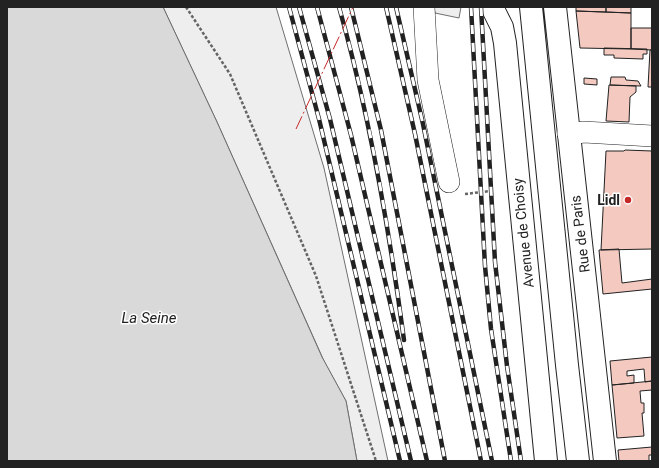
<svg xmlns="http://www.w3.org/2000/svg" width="659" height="468" viewBox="0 0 659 468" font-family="Roboto,sans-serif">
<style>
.green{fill:#eee;stroke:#6f6f6f}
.water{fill:#d9d9d9;stroke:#6f6f6f}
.building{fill:#f3c9c0;stroke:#222}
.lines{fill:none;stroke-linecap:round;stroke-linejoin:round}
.minor-casing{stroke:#222;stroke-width:22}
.major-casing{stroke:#222;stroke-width:24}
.path{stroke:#646464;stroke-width:2.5;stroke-dasharray:3 2;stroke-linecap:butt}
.minor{stroke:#fff;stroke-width:21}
.major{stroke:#fff;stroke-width:22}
.rail-casing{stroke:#222;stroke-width:4.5}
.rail{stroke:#fff;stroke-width:3;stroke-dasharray:9;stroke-linecap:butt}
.power{stroke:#c62828;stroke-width:1;stroke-dasharray:14 3 2 3;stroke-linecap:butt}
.poi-dot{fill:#c62828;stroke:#fff;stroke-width:1.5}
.labels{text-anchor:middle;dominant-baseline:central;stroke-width:3;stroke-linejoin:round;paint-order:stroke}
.poi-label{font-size:14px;font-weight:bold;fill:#222;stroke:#fff;text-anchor:end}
.street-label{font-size:14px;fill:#222;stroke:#fff}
.water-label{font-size:15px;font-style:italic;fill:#222;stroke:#fff}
</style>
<rect width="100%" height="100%" fill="#fff"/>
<path class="green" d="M163,7h113l48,161 64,293h-31l-11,-60 -22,-40 -107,-239z
M434,7h27l-2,11 -24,-5z"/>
<path class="water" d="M7,7h156l54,115 105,235 24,44 11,60h-350z"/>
<path class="building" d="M576,7h30v5l-30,-1z
M606,7h25v6l-25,-1z
M576,11l55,2v36l-51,-1z
M631,28h21v22l-21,-1z
M604,48l43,1v5h-4v5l-29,-1v-3h-10z
M650,50h2v37h-4z
M611,77h14l1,3 12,1 3,5 -31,-1z
M584,78l13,1v6l-13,-1z
M609,85l27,1v6l-6,5 -1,25 -23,-1z
M625,150l27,1v98l-51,1 5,-99h18z
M619,249l3,34 30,-4v10l-49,5 -4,-44z
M652,357v24l-7,1 -1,-13 -17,2v5l7,-1v8l-22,2 -2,-24z
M652,381v9l-12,1 1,12h3v10h-2l2,23 -27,2 -5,-53z
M652,447v8h-3v6h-30l-1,-11z"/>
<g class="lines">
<defs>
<path id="minor" d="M424,7l4,73 21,102
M568,134l16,-2 68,4"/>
<path id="major" d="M492,7l10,20 3,16 41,418
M531,7l36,358 11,96
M555,7l50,454"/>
</defs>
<use href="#minor" class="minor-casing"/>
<use href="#major" class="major-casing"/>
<path class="path" d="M186,7l44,67 86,202 60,185
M465,194l26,-3"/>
<use href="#minor" class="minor"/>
<use href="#major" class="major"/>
<defs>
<path id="rail" d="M289,7l30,112 81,342
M299,7l31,112 81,342
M317,7l34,128 76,326
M339,7c31,109 50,221 65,333
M351,7l30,123 64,331
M386,7l29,127 66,327
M396,7l27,117 69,337
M471,7l14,259 6,63 20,132
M481,7l14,255 12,104 14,95"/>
</defs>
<use href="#rail" class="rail-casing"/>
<use href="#rail" class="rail"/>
<path class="power" d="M296,129l57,-122"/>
</g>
<circle class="poi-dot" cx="628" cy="200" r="4"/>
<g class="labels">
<g class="poi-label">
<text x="620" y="200">Lidl</text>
</g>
<g class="street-label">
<text transform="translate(523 233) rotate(-96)">Avenue de Choisy</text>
<text transform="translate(580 234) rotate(-97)">Rue de Paris</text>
</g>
<g class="water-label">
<text x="149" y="318">La Seine</text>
</g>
</g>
<rect width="659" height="468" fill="none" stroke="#222222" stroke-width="16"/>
</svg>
